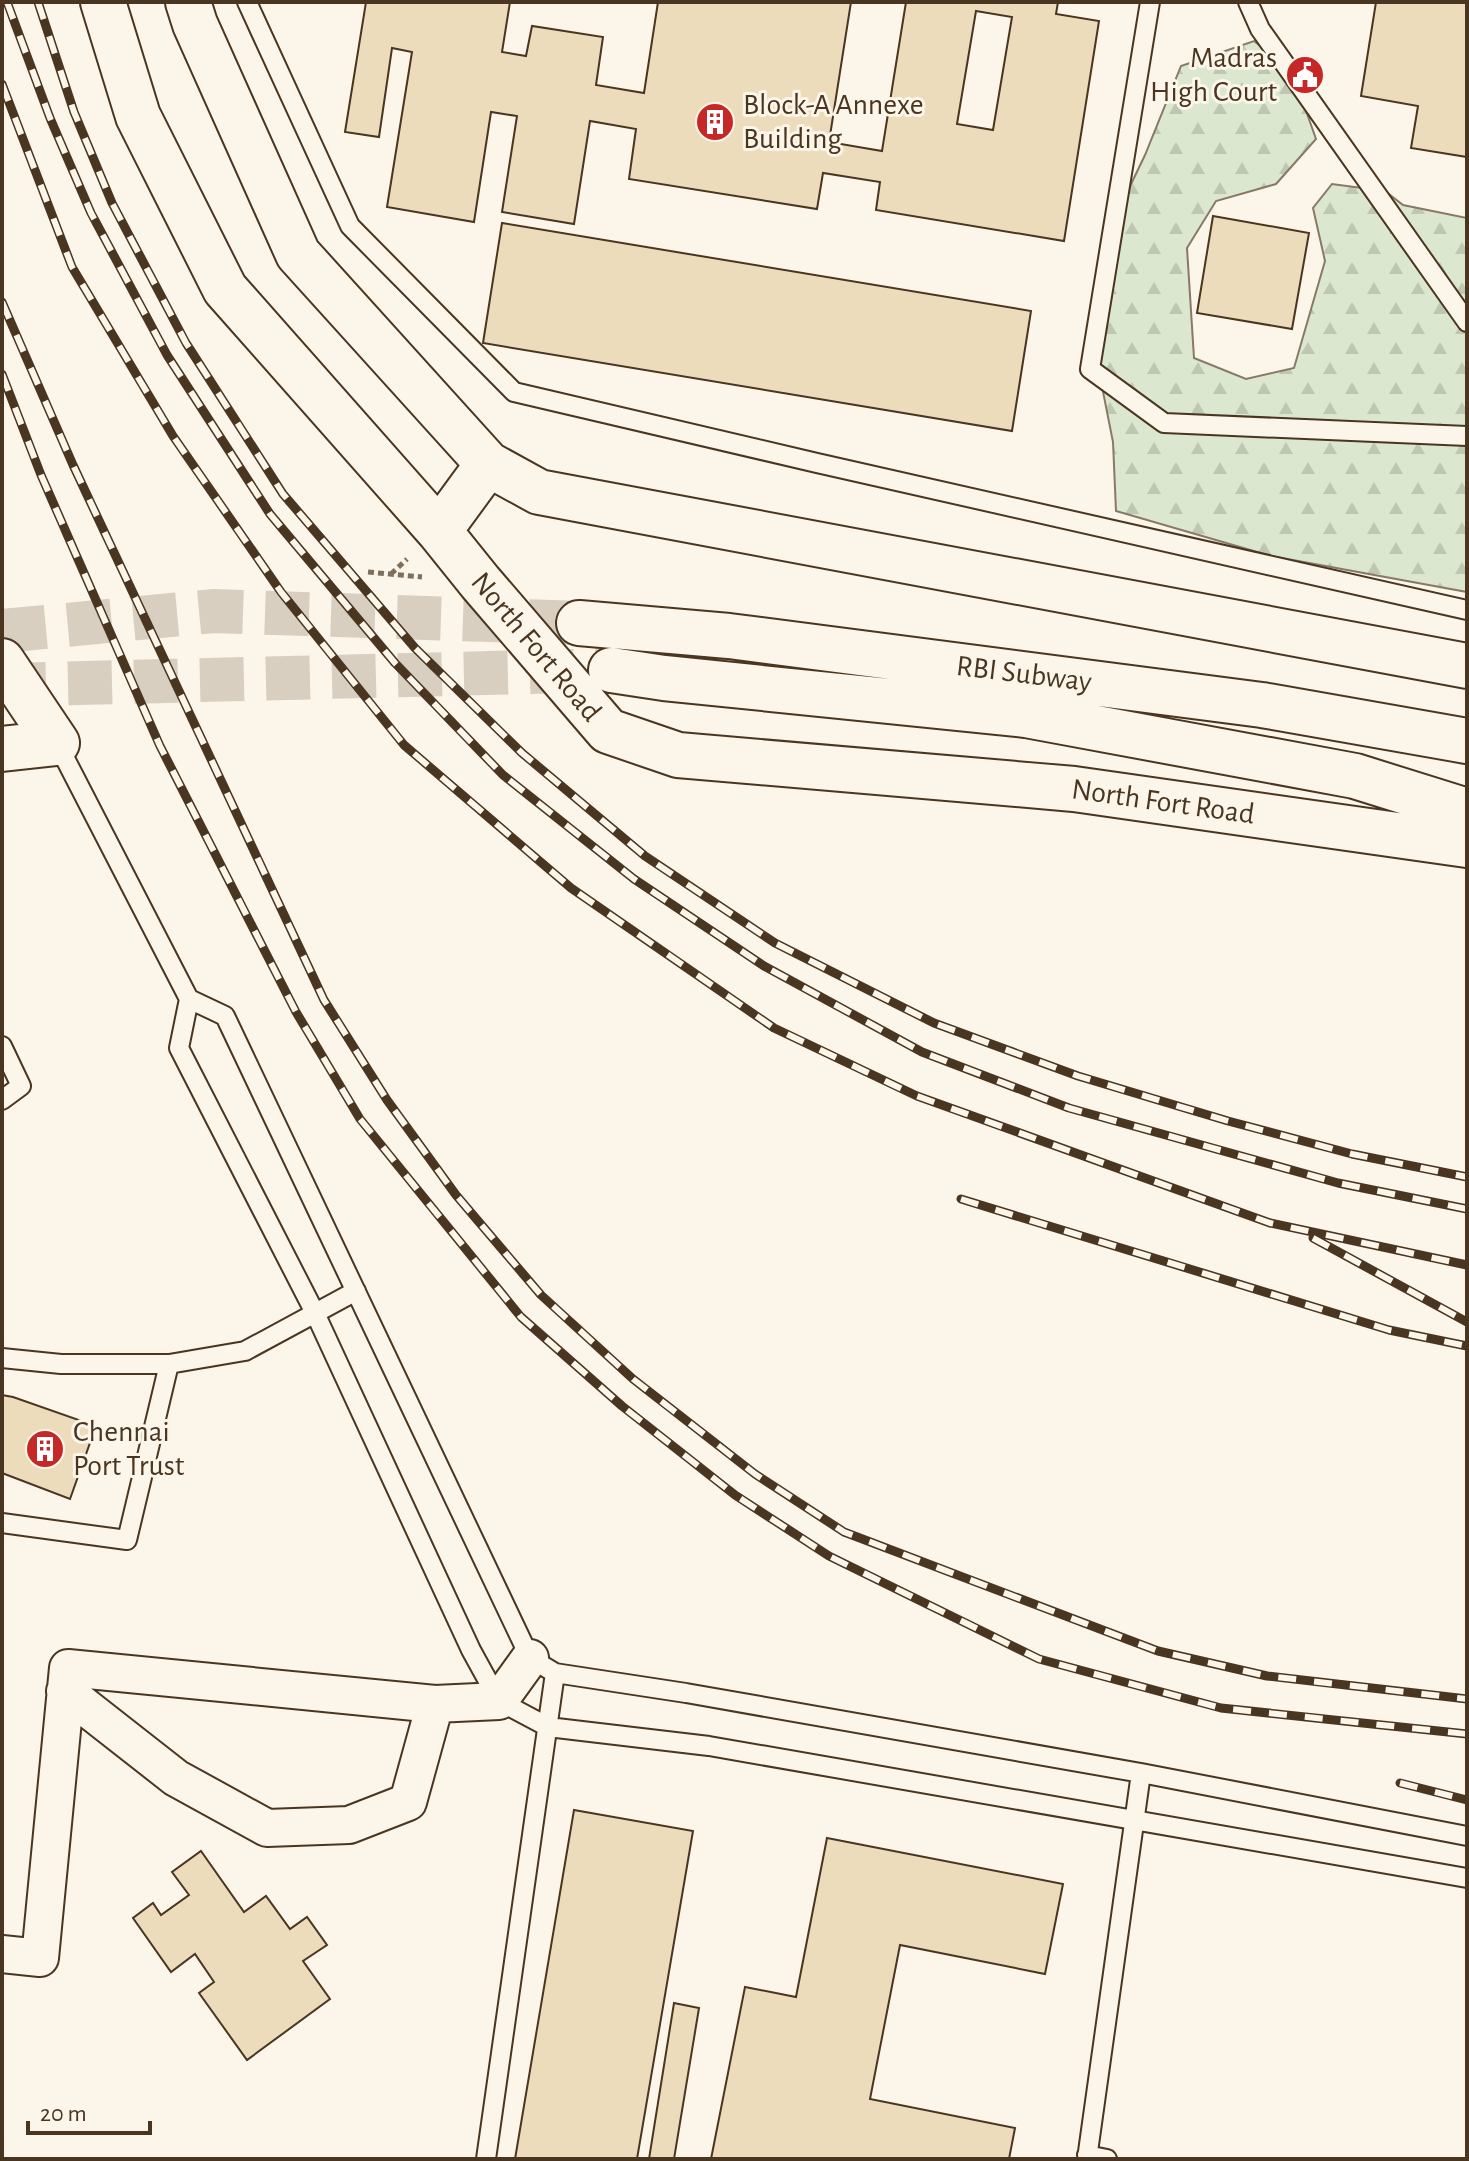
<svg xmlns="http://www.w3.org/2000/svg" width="1469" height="2161" viewBox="0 0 1469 2161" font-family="'Alegreya Sans',sans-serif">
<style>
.forest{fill:url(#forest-firs);stroke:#887966;stroke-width:2}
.building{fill:#ecdcbc;stroke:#4a3520;stroke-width:2;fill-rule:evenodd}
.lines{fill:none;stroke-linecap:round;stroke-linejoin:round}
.primary-tunnel{stroke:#d8cfc1;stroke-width:44;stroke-dasharray:44 22;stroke-linecap:butt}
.service-casing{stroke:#4a3520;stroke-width:22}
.minor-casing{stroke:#4a3520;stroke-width:40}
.primary-casing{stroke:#4a3520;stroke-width:48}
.path{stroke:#7f6f5c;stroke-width:5;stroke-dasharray:6 4;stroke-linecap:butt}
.service{stroke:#fbf6e9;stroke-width:18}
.minor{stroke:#fbf6e9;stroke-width:36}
.primary{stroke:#fbf6e9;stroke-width:44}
.rail-casing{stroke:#4a3520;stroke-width:9}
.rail{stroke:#fbf6e9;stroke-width:6;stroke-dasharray:18;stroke-linecap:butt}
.labels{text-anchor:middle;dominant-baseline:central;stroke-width:6;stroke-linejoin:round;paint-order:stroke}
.poi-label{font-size:30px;fill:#4a3520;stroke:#fbf6e9;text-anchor:start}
.street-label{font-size:30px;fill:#4a3520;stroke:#fbf6e9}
</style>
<defs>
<pattern id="forest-firs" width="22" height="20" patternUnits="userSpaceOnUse" patternTransform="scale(2)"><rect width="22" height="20" fill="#dce7d0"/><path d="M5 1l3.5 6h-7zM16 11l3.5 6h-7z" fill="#bec7b2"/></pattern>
</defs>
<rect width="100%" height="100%" fill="#fbf6e9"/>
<path class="forest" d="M1254,41l38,30 24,68 -40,45 -60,17 -29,47 7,110 52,21 48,-11 31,-107 -12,-53 19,-24 53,7 18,14 64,13v374l-196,-36 -155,-45 -3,-69 -23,-116 17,-92 38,-79 36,-89z"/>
<path class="building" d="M366,2h144l-8,50 24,4 6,-30 71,11 -7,48 48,8 14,-91h193l-22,140 53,9 24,-149h152l-2,12 43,7 -35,220 -188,-31 4,-28 -57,-9 -6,36 -188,-30 7,-50 -46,-8 -16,103 -72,-12 15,-96 -26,-4 -17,110 -87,-15 25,-155 -20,-4 -13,89 -34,-5zM976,11l36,6 -19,113 -36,-6z
M1376,2h91v155l-56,-9 7,-42 -57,-10z
M1213,216l96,17 -17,96 -95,-16z
M502,223l529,88 -19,120 -529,-88z
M2,1395l11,2 83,29 -26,73 -68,-26z
M574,1810l119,21 -56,328h-122z
M827,1838l236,46 -18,90 -145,-29 -30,154 145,29 -6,31h-298l34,-172 51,10z
M201,1851l43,61 22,-16 24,33 17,-12 20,28 -24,16 27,38 -83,61 -48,-67 15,-11 -19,-28 -24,18 -38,-54 20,-15 8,12 28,-20 -17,-23z
M674,2003l25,5 -25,151h-25z"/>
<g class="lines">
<path class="primary-tunnel" d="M2,631l212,-20 365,12
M2,685l609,-15"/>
<defs>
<path id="service" d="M247,2l103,224 164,166 303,71 650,147
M1150,2l-60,367 74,54 303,13
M1248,2l12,27 207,293
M57,743l132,256 36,17 305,642 25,15 131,20 455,80 -54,386
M189,999l-10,49 136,265 156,337 28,51 49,26 161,19 758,132
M2,1046l19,40 -19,14
M2,1358l59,6h108l76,-13 111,-60
M2,1523l125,17 42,-176
M1141,1773l326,63
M1087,2155l20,4
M486,2159l69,-486"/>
<path id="minor" d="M65,1691l111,87 91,50 82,-3 59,-23 27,-98
M2,1954l38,4 28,-290 367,36 64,-3 31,-43"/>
<path id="primary" d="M103,2l35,114 87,173 214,242 41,51 128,149 70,24 396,34 393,56
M188,2l7,22 103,230 190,210 51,28 928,174
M439,531l49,-67
M579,623l150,13 533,69 205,36
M2,661l55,82 -55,6
M611,670l53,8 362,37 329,61 112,35"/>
</defs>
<use href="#service" class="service-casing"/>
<use href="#minor" class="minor-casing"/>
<use href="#primary" class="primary-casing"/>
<path class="path" d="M368,572l54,5
M391,574l16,-15"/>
<use href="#service" class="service"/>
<use href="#minor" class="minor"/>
<use href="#primary" class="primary"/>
<defs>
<path id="rail" d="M7,2l43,116 41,95 76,142 103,159 125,149 108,112 131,104 130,87 158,86 147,56 269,75 129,26
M38,2l36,110 38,91 74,140 97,151 132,154 107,105 123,103 130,87 159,80 144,53 150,45 124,33 115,23
M2,84l70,183 101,169 108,156 123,153 167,143 203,140 143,68 353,127 197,42
M2,302l71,163 251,535 63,100 69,95 85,100 92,84 122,95 89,58 314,119 109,25 200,23
M2,374l39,101 119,271 136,266 64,107 161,198 101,89 113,89 94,61 210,103 182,49 246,26
M961,1199l428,131 78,16
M1313,1238l154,84
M1400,1783l67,17"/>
</defs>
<use href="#rail" class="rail-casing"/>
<use href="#rail" class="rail"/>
</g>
<defs>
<symbol id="civic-disc" viewBox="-11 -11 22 22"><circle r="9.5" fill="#c62828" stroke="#fbf6e9"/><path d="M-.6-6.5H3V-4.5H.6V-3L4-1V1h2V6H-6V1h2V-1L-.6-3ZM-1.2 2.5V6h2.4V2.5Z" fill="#fff"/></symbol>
<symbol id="building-disc" viewBox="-11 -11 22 22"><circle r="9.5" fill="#c62828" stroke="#fbf6e9"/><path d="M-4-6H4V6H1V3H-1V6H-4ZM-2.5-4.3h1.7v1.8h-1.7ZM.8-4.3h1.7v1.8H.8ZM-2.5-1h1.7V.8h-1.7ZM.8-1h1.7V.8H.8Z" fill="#fff"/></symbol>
</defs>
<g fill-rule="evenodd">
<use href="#civic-disc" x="1283" y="53" width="44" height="44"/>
<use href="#building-disc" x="693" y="100" width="44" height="44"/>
<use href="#building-disc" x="23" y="1427" width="44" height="44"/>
</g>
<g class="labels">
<g class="poi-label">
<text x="1277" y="58" text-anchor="end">Madras<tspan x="1277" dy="34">High Court</tspan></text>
<text x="743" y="105">Block-A Annexe<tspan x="743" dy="34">Building</tspan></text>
<text x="73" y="1432">Chennai<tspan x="73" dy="34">Port Trust</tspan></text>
</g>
<g class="street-label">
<text transform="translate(536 647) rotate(50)">North Fort Road</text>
<text transform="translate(1024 674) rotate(7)">RBI Subway</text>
<text transform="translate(1163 802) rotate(8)">North Fort Road</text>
</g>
</g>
<rect width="1469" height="2161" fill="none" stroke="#4a3520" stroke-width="8"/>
<path d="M28 2121v12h122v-12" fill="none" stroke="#4a3520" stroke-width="4"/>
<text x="40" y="2121" font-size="24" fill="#4a3520" stroke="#fbf6e9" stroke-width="6" paint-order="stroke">20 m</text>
</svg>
